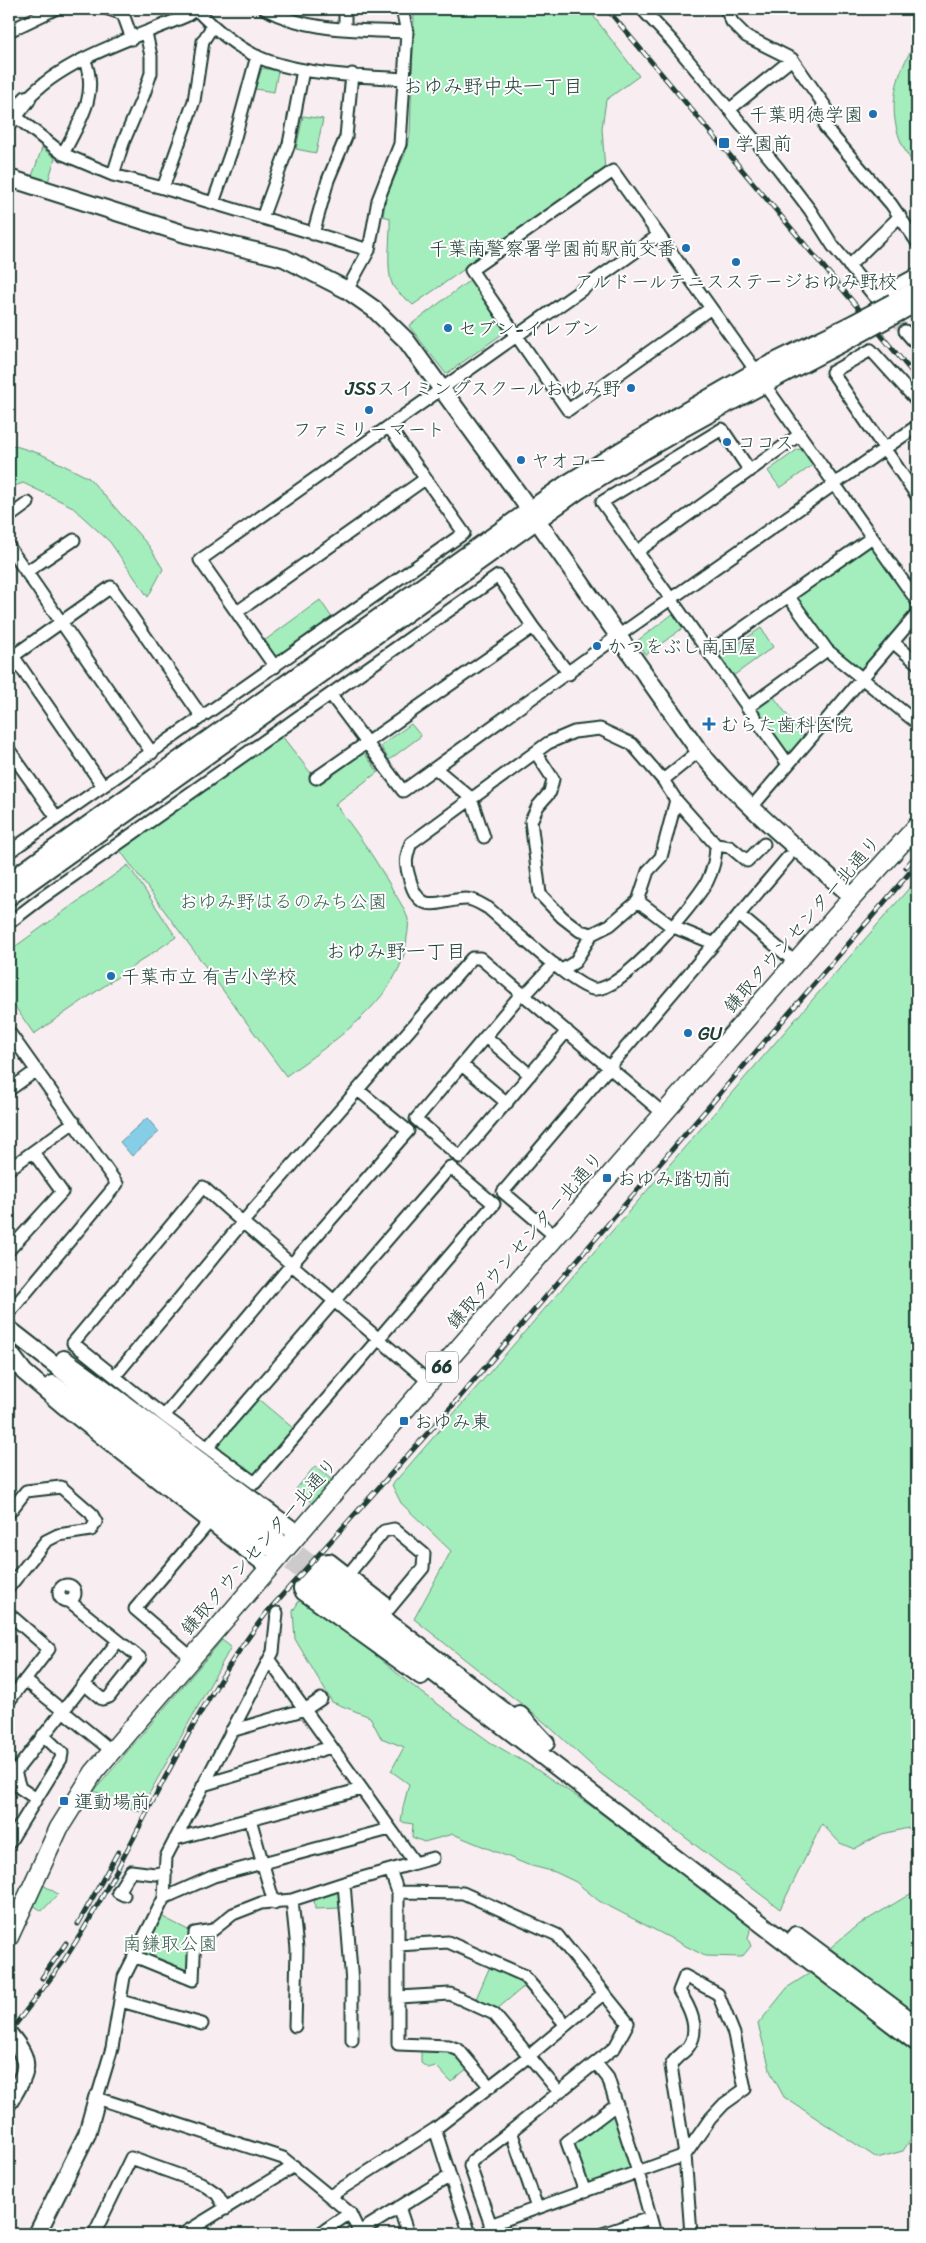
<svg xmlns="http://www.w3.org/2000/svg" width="926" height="2243" viewBox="0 0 926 2243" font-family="Sriracha,'Klee One',sans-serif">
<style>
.green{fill:#a4edbc;stroke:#629578}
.water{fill:#86cde7;stroke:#5d939f}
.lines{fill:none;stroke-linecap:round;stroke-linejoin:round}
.street-tunnel{stroke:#cdcacb;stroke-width:11;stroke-dasharray:11 5.5;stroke-linecap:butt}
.secondary-tunnel{stroke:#cdcacb;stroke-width:16;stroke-dasharray:16 8;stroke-linecap:butt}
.street-casing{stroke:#1f3d34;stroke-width:15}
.secondary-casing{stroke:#1f3d34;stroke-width:20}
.primary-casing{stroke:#1f3d34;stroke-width:21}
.street{stroke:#fff;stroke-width:11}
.secondary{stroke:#fff;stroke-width:16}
.primary{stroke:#fff;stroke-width:18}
.rail-casing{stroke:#1f3d34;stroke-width:5}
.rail{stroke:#fff;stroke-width:3;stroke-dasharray:9;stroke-linecap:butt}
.secondary-bridge-casing{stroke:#1f3d34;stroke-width:20;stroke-linecap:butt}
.secondary-bridge{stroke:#fff;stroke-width:16}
.poi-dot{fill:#1f6fb2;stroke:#fff;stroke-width:2}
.labels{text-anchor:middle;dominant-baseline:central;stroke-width:4;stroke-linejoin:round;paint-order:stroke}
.shield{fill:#fff;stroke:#627771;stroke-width:1}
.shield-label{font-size:18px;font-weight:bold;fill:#1f3d34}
.poi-label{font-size:19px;fill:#1f3d34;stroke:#fff;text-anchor:start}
.park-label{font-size:19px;fill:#3a604f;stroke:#fff}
.street-label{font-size:19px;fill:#1f3d34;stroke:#fff}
.neighbourhood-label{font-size:20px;fill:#1f3d34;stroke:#fff}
</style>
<rect width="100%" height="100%" fill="#f8edf1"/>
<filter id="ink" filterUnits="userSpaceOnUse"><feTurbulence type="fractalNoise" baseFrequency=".02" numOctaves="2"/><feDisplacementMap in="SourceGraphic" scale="10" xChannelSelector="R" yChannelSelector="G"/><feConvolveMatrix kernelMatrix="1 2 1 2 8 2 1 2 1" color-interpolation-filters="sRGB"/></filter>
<g filter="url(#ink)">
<path class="green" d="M411,9h177l51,67 -33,24 -4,28 3,43 -192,134c-6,-6 -16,-12 -20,-19 -8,-15 -2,-50 -3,-68l-7,-2 3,-19 19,-43 5,-19 4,-119z
M917,41v127c-33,-40 -28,-86 0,-127z
M262,68l16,3 -4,21 -19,-3z
M303,116l20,3 -7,34 -20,-4z
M42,148l13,10 -7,24 -17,-3z
M470,280l35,52 -59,42 -37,-48z
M9,444l32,10 48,24 60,68 14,23 -15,28 -38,-55 -39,-36 -48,-23 -14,5z
M798,449l4,1 11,15 -33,23 -12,-17z
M871,543l45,64 -1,3 -51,59 -5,1 -29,-23 -34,-50z
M320,600l15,22 -56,40 -15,-21z
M674,613l10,14 -38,28 -9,-14z
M761,628l12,19 -40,29 -14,-19z
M771,693l33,45 -14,16 -4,1 -33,-46z
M411,724l10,12 -32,24 -8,-13 2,-3z
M282,736l35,45 45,-31 16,22 -43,32c21,27 38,51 55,81 6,11 14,22 18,34 1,5 0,13 -1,18 -4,61 -76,106 -121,139l-167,-227z
M128,865l48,72 -142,97 -25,-36v-47z
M917,879v947l-35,8 -28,15 -14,-6 -18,-19 -42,85 -180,-136 -56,-51 -130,-103 37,-68 -50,-48 -9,-18z
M257,1398l37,31 -38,46 -4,1 -34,-25 1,-7z
M315,1466l17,14 -19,24 -17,-15z
M307,1599l102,84 81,59 43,25 58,39 160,120 -3,13 3,7 -9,11 -37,-1 -106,-55 -23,-19 -21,-10 -27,-7 -75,-31 -29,8 -12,-5 1,-13 -12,-2 2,-15 6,-23 -18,-13 13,-24 -23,-9 -11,-21 -38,-15 -37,-63 -2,-28 6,-10z
M222,1640l9,7 -92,165 -45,-21z
M43,1885l15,9 -16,17 -9,-6z
M917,1890v125l-87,-67 25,-21z
M336,1891l4,3 1,14 -26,1 -1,-11z
M161,1916l29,15 -1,41 -47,-18z
M491,1964l30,14 6,6 -31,26 -21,-9z
M810,1973l107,82v74l-14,22 -26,7 -93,-61 -13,-24 -13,-49 30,-37z
M421,2048l31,1 17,18 -18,15 -15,-16 -8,2 -7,-5z
M612,2111l5,1 16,58 -46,17 -14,-43z"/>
<path class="water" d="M147,1118l12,14 -27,24 -12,-14z"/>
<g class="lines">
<path class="street-tunnel" d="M887,311l18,20"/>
<path class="secondary-tunnel" d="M279,1539l49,37
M271,1548l48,37"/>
<defs>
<path id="street" d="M108,9l15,5 9,25
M196,9c17,18 38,36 60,47 40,19 104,20 148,23
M265,9c43,23 94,21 142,23
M642,9l30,32 106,127 32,42 23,36 42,51 42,-23
M726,9l6,13 14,14 46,23 35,50 -2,18 66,77 26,38
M212,27l-9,14 -9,60 -31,87 50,15
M345,29v-20
M9,31l46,-22
M257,56l-26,96 -18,51 156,47
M27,99c38,-41 108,-61 159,-83l10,-7
M730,109l62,-50
M10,112l53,42 50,21 50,13
M63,154c16,-32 37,-60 21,-95
M113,175l10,-32 21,-49 7,-21v-17l-5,-23
M262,218l27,-74 14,-74
M313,234l15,-54 18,-43 6,-63
M849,266l51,-50
M347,290l22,-40 9,-50 22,-56 7,-112 -5,-23
M711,308l-143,102 -97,-140 142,-99 143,200
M905,331l12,14
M764,384l153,217
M917,401l-46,-51 -39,22 85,124
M750,471l-28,-42 -120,73 186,262
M9,517l19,-14
M9,547l143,206
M638,551l161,-116
M26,572l48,-32
M789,597l38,53 90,73
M237,612l188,-133
M533,627l36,47
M894,643l23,20
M709,652l162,-114
M13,656l90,130
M9,659l102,-72 91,130
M275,667l-75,-107 459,-325
M331,695l72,96 215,-155 299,-210
M747,708l80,-58
M600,729l32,15 31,36 13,20 40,45c0,13 -3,25 -9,37 -15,24 -84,111 -114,107 -20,-3 -86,-65 -105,-81 -6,-3 -14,-9 -22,-9 -25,0 -46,19 -56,-19 -5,-16 -5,-21 1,-37l137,-100 26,-11z
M9,750l48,68
M536,753l17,26 -3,13 -12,14 -7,15 9,73 22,23 18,14 12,3 18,-9 28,-24 10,-30 13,-14 15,-57
M435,768l36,30 13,39
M663,780l36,-29
M751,808l166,-194
M716,845l14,2 17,14 17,-17
M9,852l455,-319 -75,-106
M638,901l33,25 42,17
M739,915l57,48
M9,923l34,-26 455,-321 35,51 -217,151
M562,970l13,-8 17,-28
M522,993l-106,126 44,38 107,-126
M525,995l29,-31
M9,1032l108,152 -108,129
M486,1037l44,38
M462,1065l45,38
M9,1090l28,-20
M9,1169l65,-47
M556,1237l-53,-45 285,-335
M9,1250l53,-58 -29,-40
M115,1376l127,-153 230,-265h8l184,156
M164,1416l127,-151 117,-134 -50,-41
M208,1447l242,-280 44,37 -239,279 -91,-67 -91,-73 130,-156c74,67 151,130 226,195
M9,1513l17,-22 35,-4 30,26 5,9 -5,8 -33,5 -12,6 -37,46
M347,1576l37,-45 10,-2 30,25 -1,14 -34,41
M59 1593a8 8 0 1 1 16 0a8 8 0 1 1-16 0Z
M69,1601l71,57 -31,39 -7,2 -18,-15
M277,1613l-4,39 -107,205 -2,41 -40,79 -12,71 -15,50 186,60 67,55 10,21
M9,1614l40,35 -40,52
M191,1657l-56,-48 71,-83
M269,1660l146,203
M25,1680l87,71
M231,1731l75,-22 15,-10
M9,1772h6l103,-131
M15,1772l5,16 15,10
M203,1785l128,-38
M250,1819l24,84
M175,1839l187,-50
M9,1843l52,-84 1,-6 -19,-18
M390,1870l8,22v152l51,2 10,4 31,37
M344,1883l8,100v57
M398,1892l65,1 94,42 71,88 -13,24 -104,84 -39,30 -2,5 24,68
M124,1895l-6,-3 13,-21 24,3 11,-2
M164,1898l50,-22 176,-47
M292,1900l5,49 -2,77
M398,1945l50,-3 75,33 43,50
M134,1956l59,24 2,-47 18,-3 20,-16 28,-11 31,-3 52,-17 89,-25
M399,1997l51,-3 44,20 65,78
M121,2001l81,23
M596,2063l12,15 30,94 17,62
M435,2129l15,47
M511,2131l26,77
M585,2192l-18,-50 50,-38
M330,2196l105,-67 94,-73 74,-62
M399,2207l9,27
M490,2225l195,-70 25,-36 14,-15 21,-15 -11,-55 -16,-40 -33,-18 -6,15c10,15 22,37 10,55 -5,8 -14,10 -18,20l14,89 6,79
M359,2232l91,-56 20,58
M94,2234l37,-76 70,25 16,11 9,15
M183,2234l111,-68
M319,2234l31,-21
M602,2234l48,-16"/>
<path id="secondary" d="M9,122l18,-23
M9,178l176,56 99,24 63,32 27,19 32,31 116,159 177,252c45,55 100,99 154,146
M893,302l24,-13
M900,312l17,-9
M9,881l557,-397 108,-66 82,-47 92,-45
M9,897l569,-406c89,-57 184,-106 278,-155
M9,1329l268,209
M9,1352l15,20 40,34 205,161
M64,1359l25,18 209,157
M53,1384l218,164
M328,1576l197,151
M319,1585l598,458
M383,1604l-54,-42 -7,1 -19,22 -1,4 2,3 117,84
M520,1715l26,28
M796,1935l121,90
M9,2034c25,30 18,37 0,68
M37,2234l50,-100 10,-36"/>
<path id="primary" d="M9,1937l50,-109 35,-56 335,-390 424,-485 64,-71"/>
</defs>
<use href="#street" class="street-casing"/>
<use href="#secondary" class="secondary-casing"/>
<use href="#primary" class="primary-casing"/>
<use href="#street" class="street"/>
<use href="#secondary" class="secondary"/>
<use href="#primary" class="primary"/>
<defs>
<path id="rail" d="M607,9l310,369
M906,867l11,-13
M78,1924l40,-72
M42,1978l24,-35
M9,2033l54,-71 19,-30c63,-106 109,-223 186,-321l184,-205 465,-542"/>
</defs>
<use href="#rail" class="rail-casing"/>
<use href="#rail" class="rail"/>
<defs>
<path id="secondary-bridge" d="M848,326l45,-24
M856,336l44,-24"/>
</defs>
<use href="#secondary-bridge" class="secondary-bridge-casing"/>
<use href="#secondary-bridge" class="secondary-bridge"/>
</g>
</g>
<g class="poi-dot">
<circle cx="873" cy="114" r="5"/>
<rect x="718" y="137" width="12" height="12" rx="2.5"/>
<circle cx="686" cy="248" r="5"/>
<circle cx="736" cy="262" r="5"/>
<circle cx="448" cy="328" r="5"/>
<circle cx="631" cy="388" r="5"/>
<circle cx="369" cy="410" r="5"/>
<circle cx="727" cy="442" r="5"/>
<circle cx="521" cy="460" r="5"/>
<circle cx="597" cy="646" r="5"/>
<path d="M706.5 716.5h5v5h5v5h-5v5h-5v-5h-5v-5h5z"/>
<circle cx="111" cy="976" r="5"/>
<circle cx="688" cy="1033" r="5"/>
<rect x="602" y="1173" width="10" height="10" rx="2.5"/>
<rect x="399" y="1416" width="10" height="10" rx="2.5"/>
<rect x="59" y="1796" width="10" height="10" rx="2.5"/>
</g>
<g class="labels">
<rect class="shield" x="426" y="1351.5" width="32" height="31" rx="4"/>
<g class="shield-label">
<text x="442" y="1367">66</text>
</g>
<g class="poi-label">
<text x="863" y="114" text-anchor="end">千葉明徳学園</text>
<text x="735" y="143">学園前</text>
<text x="676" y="248" text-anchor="end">千葉南警察署学園前駅前交番</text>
<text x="736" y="281" text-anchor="middle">アルドールテニスステージおゆみ野校</text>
<text x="458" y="328">セブン-イレブン</text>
<text x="621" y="388" text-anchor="end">JSSスイミングスクールおゆみ野</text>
<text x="369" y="429" text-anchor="middle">ファミリーマート</text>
<text x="737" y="442">ココス</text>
<text x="531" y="460">ヤオコー</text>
<text x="607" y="646">かつをぶし南国屋</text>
<text x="720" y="724">むらた歯科医院</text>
<text x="121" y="976">千葉市立 有吉小学校</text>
<text x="698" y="1033">GU</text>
<text x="617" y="1178">おゆみ踏切前</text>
<text x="414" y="1421">おゆみ東</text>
<text x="74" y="1801">運動場前</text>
</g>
<g class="park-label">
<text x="283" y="901">おゆみ野はるのみち公園</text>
<text x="170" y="1943">南鎌取公園</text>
</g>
<g class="street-label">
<text transform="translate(802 924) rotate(-49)">鎌取タウンセンター北通り</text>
<text transform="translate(525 1240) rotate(-49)">鎌取タウンセンター北通り</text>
<text transform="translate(259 1546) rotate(-49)">鎌取タウンセンター北通り</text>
</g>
<g class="neighbourhood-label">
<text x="493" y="86">おゆみ野中央一丁目</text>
<text x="396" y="951">おゆみ野一丁目</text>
</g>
</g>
<rect width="926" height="2243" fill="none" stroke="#fff" stroke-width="30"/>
<rect x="15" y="15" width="896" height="2213" fill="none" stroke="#1f3d34" stroke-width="2" filter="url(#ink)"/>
</svg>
